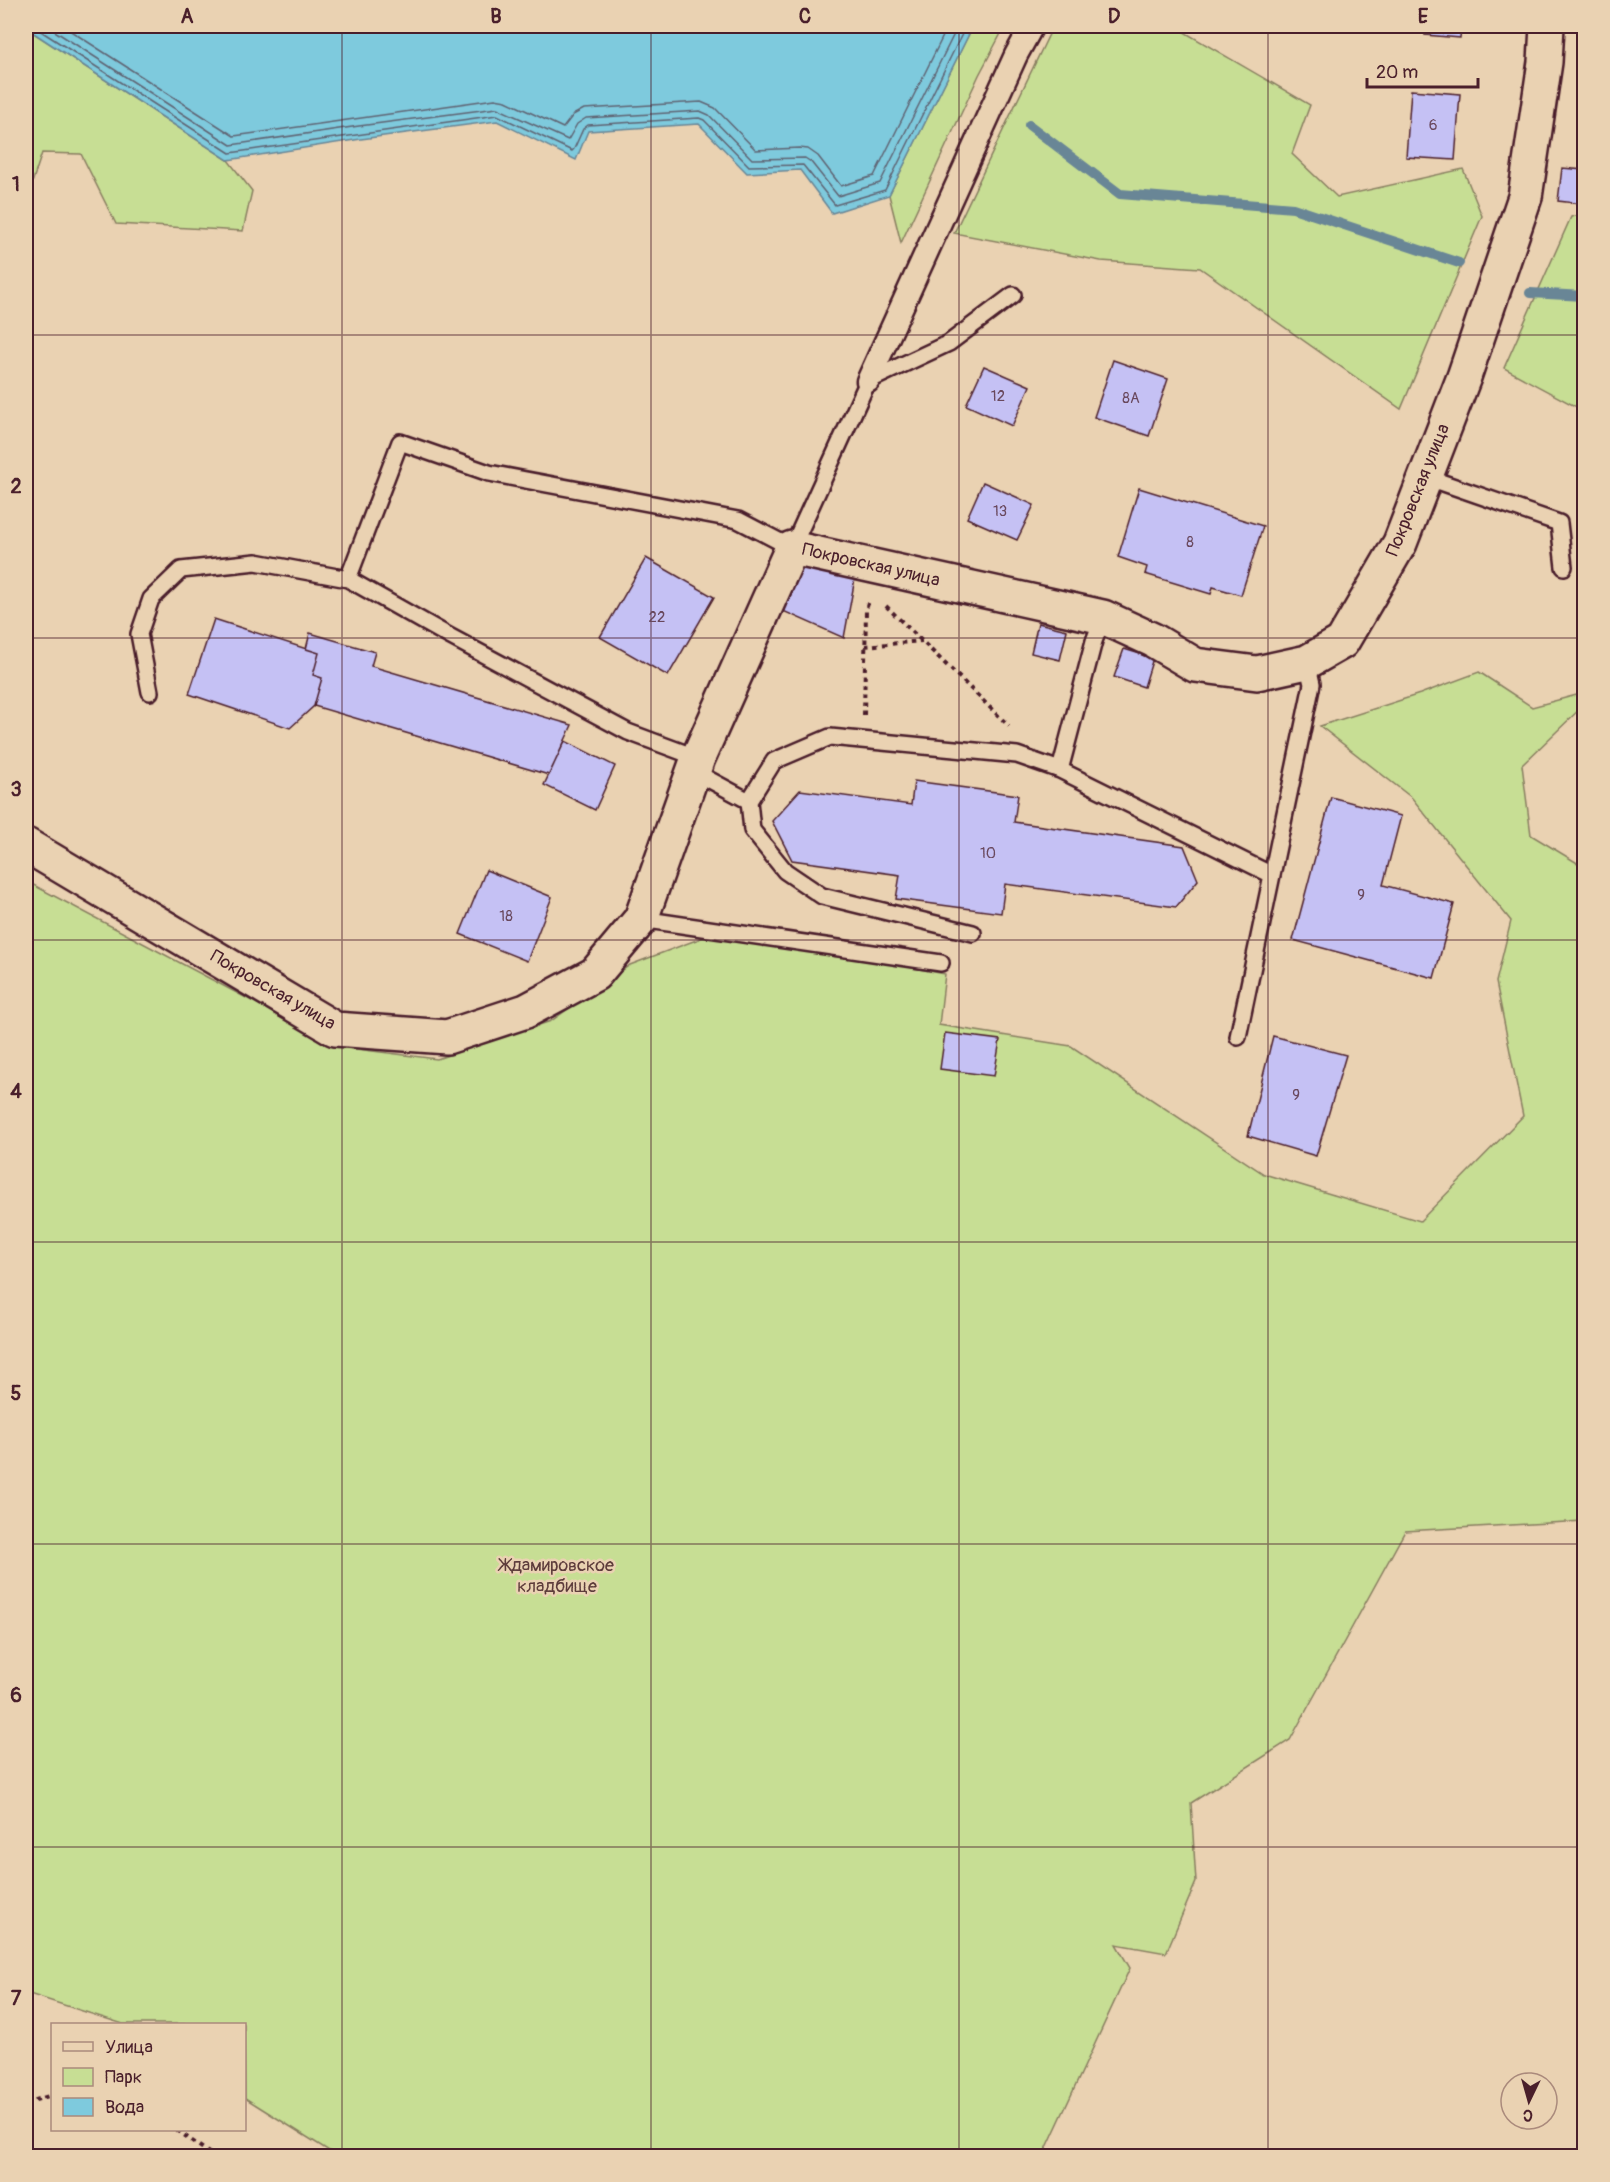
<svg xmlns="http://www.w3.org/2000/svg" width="1610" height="2182" viewBox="0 0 1610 2182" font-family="Pangolin,sans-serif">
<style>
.green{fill:#c7de94;stroke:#887e60;stroke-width:1.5}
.water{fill:#7ecadd;stroke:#698696;stroke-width:1.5}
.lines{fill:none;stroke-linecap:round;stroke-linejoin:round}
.shore{stroke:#5f6372;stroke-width:1.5}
.stream{stroke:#698696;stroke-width:10}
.building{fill:#c5c1f4;stroke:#4a1f2b;stroke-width:1.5}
.service-casing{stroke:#4a1f2b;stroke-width:20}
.pedestrian-casing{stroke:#4a1f2b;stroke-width:27}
.tertiary-casing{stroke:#4a1f2b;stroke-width:38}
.path{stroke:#4a1f2b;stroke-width:4;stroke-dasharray:4.5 4.5;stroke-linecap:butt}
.service{stroke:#ead2b2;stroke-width:15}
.pedestrian{stroke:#ead2b2;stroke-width:22}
.tertiary{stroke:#ead2b2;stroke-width:33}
.grid{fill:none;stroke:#4a1f2b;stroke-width:1.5;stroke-opacity:0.55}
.labels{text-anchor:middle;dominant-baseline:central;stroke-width:5;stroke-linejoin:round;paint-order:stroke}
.number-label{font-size:15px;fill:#69485d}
.street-label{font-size:18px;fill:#4a1f2b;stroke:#ead2b2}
.park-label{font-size:18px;fill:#5d3c3b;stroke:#ead2b2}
.neatline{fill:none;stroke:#4a1f2b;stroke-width:2}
.grid-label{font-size:20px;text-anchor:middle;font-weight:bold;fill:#4a1f2b}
</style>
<rect width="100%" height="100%" fill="#ead2b2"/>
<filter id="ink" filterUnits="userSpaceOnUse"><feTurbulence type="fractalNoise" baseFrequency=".0167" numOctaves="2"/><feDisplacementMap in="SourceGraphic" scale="12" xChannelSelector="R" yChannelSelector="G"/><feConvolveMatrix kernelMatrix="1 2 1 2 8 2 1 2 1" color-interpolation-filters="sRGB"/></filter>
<g filter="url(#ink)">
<path class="green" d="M973,26h32l-26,49 -78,168 -12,-48z
M1053,26h121l136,79 -18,49 45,43 126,-28 19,47 -81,193 -201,-141 -99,-7 -147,-28z
M26,28l202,132 24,31 -9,40 -127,-7 -35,-70 -39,-1 -16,48z
M1584,214v197l-80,-43 67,-151z
M1479,672l53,35 52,-14v12l-62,60 9,70 53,32v654l-179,10 -115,209 -99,63 5,79 -30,71 -50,-9 14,24 -87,188h-706l-92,-58 -1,-74h-121l-97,-31v-1112l226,120 96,47 89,11 114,-38 79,-56 90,-34 225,43 -6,51 132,21 193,128 156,47 103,-105 -27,-134 15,-61 -99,-123 -92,-72 100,-32z"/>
<path class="water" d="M26,26h947l-84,169 -57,18 -32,-43 -53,3 -48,-49 -111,7 -12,29 -79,-39 -136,18 -133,21 -202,-132z"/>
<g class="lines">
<path class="shore" d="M33,26l197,127 267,-38 75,36 2,-2 9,-20 5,-4 111,-7 5,2 45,46 54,-1 32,40 50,-15 81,-164
M47,26l184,119 128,-19 138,-18 71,32 9,-16 9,-6 114,-7 9,4 43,44 53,-1 6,4 27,34 42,-13 78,-157
M63,26l171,110 261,-37 11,2 57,27 10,-13 11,-6 117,-7 14,6 41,42 43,-2 9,1 10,7 23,30 33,-10 74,-150"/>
<path class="stream" d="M1029,125l91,69 173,14 166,55
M1530,293l54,3"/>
</g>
<path class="building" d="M1426,26h35l-1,12 -35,-3z
M1411,90l49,4 -5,66 -49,-3z
M1562,168l22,2v34l-26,-3z
M1113,360l55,19 -19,57 -55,-19z
M984,366l46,20 -18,40 -46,-21z
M983,482l51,23 -17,35 -50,-22z
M1139,488l124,38 -22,69 -28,-8 -2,7 -66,-20 2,-7 -29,-10z
M646,558l68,39 -46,79 -68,-39z
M799,559l57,14 -12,65 -70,-31z
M214,619l105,34 -6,22 9,3 -8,28 -24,22 -101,-34z
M1038,623l29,7 -7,30 -29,-7z
M310,633l65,19 -4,14 201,59 -23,50 -235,-69 8,-28 -9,-3 6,-22 -13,-4z
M1124,649l29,9 -9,29 -30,-10z
M565,741l50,25 -20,44 -51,-25z
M914,781l104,14 -4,27 170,24 14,34 -22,27 -171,-23 -4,29 -105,-14 4,-24 -108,-15 -20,-39 28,-31 111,15z
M1331,797l70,19 -18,69 71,19 -20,74 -141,-38z
M486,870l66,27 -25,64 -67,-27z
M945,1033l55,7 -6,36 -54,-7z
M1273,1036l73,19 -30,101 -68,-20z"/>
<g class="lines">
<defs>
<path id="service" d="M1426,477l133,46 5,44
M150,692l-11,-58 12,-35 30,-29 75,-8 92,17
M698,758l-70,-26 -179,-96 -101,-57 52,-137 89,31 249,47 54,28 76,-167 81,-38 64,-48
M1060,770l212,105 40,-191 -5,-22
M691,777l17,2 41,22 25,-40 56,-24 187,18 43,15 34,-129 9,-24
M749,801l3,29 33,41 37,25 151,37
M641,919l300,44
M1238,1037l34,-162"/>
<path id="pedestrian" d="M868,381l148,-326 16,-29"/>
<path id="tertiary" d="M26,845l309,184 112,8 79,-26 69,-37 46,-55 57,-161 94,-210 311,69 50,23 42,25 62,8 50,-11 35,-20 58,-99 64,-166 61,-180 20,-135 2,-36"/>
</defs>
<use href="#service" class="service-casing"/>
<use href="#pedestrian" class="pedestrian-casing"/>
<use href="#tertiary" class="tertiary-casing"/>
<path class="path" d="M886,606l123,120
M865,646l57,-5
M864,715l2,-105 3,-10
M26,2103l26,-8
M177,2130l36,26"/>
<use href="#service" class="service"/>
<use href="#pedestrian" class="pedestrian"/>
<use href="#tertiary" class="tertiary"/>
</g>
</g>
<path class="grid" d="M342,26v2130M651,26v2130M959,26v2130M1268,26v2130M26,335h1558M26,638h1558M26,940h1558M26,1242h1558M26,1544h1558M26,1847h1558"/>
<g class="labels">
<g class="number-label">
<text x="1433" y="125">6</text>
<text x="998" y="396">12</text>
<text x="1131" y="398">8А</text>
<text x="1000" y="511">13</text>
<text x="1190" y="542">8</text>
<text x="657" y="617">22</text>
<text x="988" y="853">10</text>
<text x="1361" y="895">9</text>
<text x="506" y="916">18</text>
<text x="1296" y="1095">9</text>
</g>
<g class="street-label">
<text transform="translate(1418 490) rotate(-68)">Покровская улица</text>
<text transform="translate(871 565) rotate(13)">Покровская улица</text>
<text transform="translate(273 990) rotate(30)">Покровская улица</text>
</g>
<g class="park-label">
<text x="557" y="1565">Ждамировское<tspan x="557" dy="21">кладбище</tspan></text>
</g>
</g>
<rect width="1610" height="2182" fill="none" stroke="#ead2b2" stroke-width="66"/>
<rect x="51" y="2023" width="195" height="108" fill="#ead2b2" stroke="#aa8a7c" stroke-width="1.5"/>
<rect x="63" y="2042" width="30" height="9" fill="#ead2b2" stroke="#aa8a7c" stroke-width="1.5"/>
<text x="105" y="2053" font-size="18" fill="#4a1f2b">Улица</text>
<rect x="63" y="2068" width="30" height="18" fill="#c7de94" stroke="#aa8a7c" stroke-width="1.5"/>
<text x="105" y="2083" font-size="18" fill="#4a1f2b">Парк</text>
<rect x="63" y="2098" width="30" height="18" fill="#7ecadd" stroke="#aa8a7c" stroke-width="1.5"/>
<text x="105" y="2113" font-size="18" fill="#4a1f2b">Вода</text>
<g transform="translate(1529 2101) rotate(185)"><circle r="28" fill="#ead2b2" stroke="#aa8a7c" stroke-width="1.5"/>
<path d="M0-4.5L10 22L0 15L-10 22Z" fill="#4a1f2b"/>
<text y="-9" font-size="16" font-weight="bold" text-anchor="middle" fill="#4a1f2b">С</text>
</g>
<path d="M1367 78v9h111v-9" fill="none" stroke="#4a1f2b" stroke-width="3"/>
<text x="1376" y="78" font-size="18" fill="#4a1f2b" stroke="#ead2b2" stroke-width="4.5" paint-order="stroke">20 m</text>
<rect x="33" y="33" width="1544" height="2116" class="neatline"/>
<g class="grid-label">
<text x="187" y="23">A</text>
<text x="496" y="23">B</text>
<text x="805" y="23">C</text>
<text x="1114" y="23">D</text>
<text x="1423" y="23">E</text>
<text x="16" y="191">1</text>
<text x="16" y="493">2</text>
<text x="16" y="796">3</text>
<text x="16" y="1098">4</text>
<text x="16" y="1400">5</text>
<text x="16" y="1702">6</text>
<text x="16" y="2005">7</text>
</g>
</svg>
